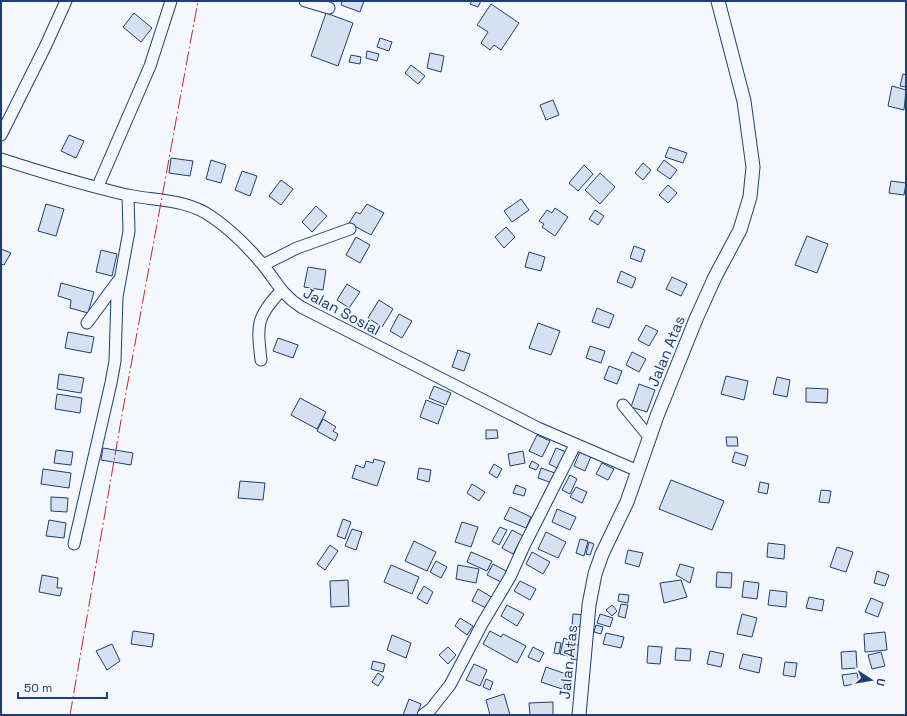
<svg xmlns="http://www.w3.org/2000/svg" width="907" height="716" viewBox="0 0 907 716" font-family="'Space Grotesk',sans-serif">
<style>
.building{fill:#d5e0f0;stroke:#1d3f73}
.lines{fill:none;stroke-linecap:round;stroke-linejoin:round}
.minor-casing{stroke:#1d3f73;stroke-width:13}
.tertiary-casing{stroke:#1d3f73;stroke-width:15}
.minor{stroke:#f4f7fb;stroke-width:11}
.tertiary{stroke:#f4f7fb;stroke-width:13}
.power{stroke:#c62828;stroke-width:1;stroke-dasharray:14 3 2 3;stroke-linecap:butt}
.labels{text-anchor:middle;dominant-baseline:central;stroke-width:3;stroke-linejoin:round;paint-order:stroke}
.street-label{font-size:15px;fill:#1d3f73;stroke:#f4f7fb}
</style>
<rect width="100%" height="100%" fill="#f4f7fb"/>
<path class="building" d="M342,1h22l-4,11 -19,-7z
M472,1h9l-3,6 -8,-3z
M491,4l28,19 -18,27 -7,-5 -4,5 -9,-7 7,-11 -11,-7z
M134,13l18,15 -11,14 -18,-15z
M326,13l27,10 -15,43 -27,-10z
M380,38l12,4 -3,9 -12,-4z
M367,51l12,3 -2,7 -11,-3z
M430,53l14,3 -3,16 -14,-4z
M351,55l10,2 -1,7 -11,-2z
M411,65l14,11 -7,8 -13,-11z
M903,74l3,1v12l-6,-1z
M892,86l14,4 -2,20 -16,-4z
M553,100l6,15 -13,5 -6,-15z
M69,135l15,6 -8,17 -15,-7z
M669,147l18,6 -4,10 -18,-6z
M171,158l22,3 -3,15 -21,-3z
M211,160l15,5 -5,18 -15,-4z
M664,160l13,10 -7,9 -13,-9z
M643,163l8,7 -8,10 -8,-7z
M584,165l9,9 -15,17 -9,-8z
M242,171l15,5 -7,20 -15,-6z
M600,173l15,14 -15,17 -15,-14z
M281,180l12,9 -12,16 -12,-9z
M891,181l15,2 -2,12 -15,-2z
M668,185l9,8 -9,10 -9,-8z
M521,199l8,11 -17,12 -8,-11z
M46,204l18,5 -8,27 -18,-5z
M367,204l17,9 -13,22 -22,-12 7,-11 4,2z
M316,206l11,10 -15,16 -10,-10z
M555,208l13,9 -13,19 -13,-9 2,-3 -5,-3 8,-11 5,3z
M595,210l9,6 -6,9 -9,-6z
M506,227l9,10 -11,11 -9,-11z
M807,236l21,8 -11,29 -22,-8z
M356,237l14,8 -10,18 -14,-8z
M634,246l11,4 -4,12 -11,-4z
M1,249l10,4 -7,12 -3,-1z
M101,250l16,4 -5,22 -16,-4z
M529,252l16,5 -4,14 -16,-4z
M308,267l18,3 -3,20 -19,-3z
M621,271l15,7 -4,10 -15,-6z
M672,277l15,7 -6,12 -15,-7z
M61,283l33,9 -6,21 -18,-5 1,-8 -13,-4z
M347,284l13,8 -11,16 -12,-8z
M379,300l14,9 -11,18 -14,-9z
M597,308l17,7 -5,13 -17,-6z
M399,314l13,7 -10,17 -12,-7z
M538,323l22,8 -9,24 -22,-7z
M646,325l12,6 -9,15 -11,-6z
M68,332l26,5 -3,16 -26,-5z
M278,338l20,7 -5,13 -20,-7z
M590,346l15,5 -4,12 -15,-5z
M458,350l12,4 -6,17 -12,-4z
M632,352l14,7 -7,13 -13,-7z
M609,366l13,5 -5,13 -13,-5z
M59,374l25,4 -3,15 -24,-4z
M726,376l22,5 -4,19 -23,-6z
M777,377l13,3 -3,17 -14,-3z
M639,384l16,6 -8,22 -16,-5z
M434,386l17,7 -5,12 -17,-7z
M806,388l22,1 -1,14 -21,-1z
M57,394l25,4 -2,15 -25,-4z
M300,398l26,14 -9,17 -26,-14z
M426,400l18,7 -6,17 -18,-7z
M323,419l13,8 -3,4 5,3 -3,7 -18,-10z
M486,430h11l1,8 -12,1z
M537,435l13,6 -8,16 -13,-6z
M726,437h11l1,9h-11z
M103,448l30,5 -2,12 -30,-5z
M556,448l13,5 -8,17 -12,-6z
M581,449l11,5 -7,17 -11,-5z
M56,450l17,2 -2,13 -17,-2z
M523,451l2,12 -15,3 -2,-12z
M735,452l13,4 -3,10 -13,-4z
M374,459l11,3 -8,24 -25,-8 4,-13 8,3 2,-7 7,2z
M532,461l7,4 -3,5 -7,-3z
M602,463l12,6 -6,11 -12,-6z
M494,464l8,5 -5,9 -8,-5z
M419,468l12,2 -2,12 -12,-3z
M541,468l14,5 -3,10 -14,-5z
M43,469l28,4 -2,15 -28,-4z
M570,475l7,4 -7,15 -8,-4z
M671,480l53,21 -12,29 -53,-21z
M240,481l25,2 -2,17 -25,-2z
M760,482l9,2 -2,10 -9,-2z
M472,484l13,8 -6,9 -12,-8z
M516,485l10,4 -2,7 -11,-3z
M576,487l11,5 -5,11 -12,-6z
M821,490l10,1 -2,12 -10,-1z
M51,497l17,1 -1,14 -16,-1z
M510,507l21,10 -5,11 -22,-9z
M557,509l19,8 -6,13 -18,-8z
M343,519l8,3 -6,17 -8,-3z
M49,520l17,3 -2,15 -18,-2z
M462,522l16,5 -7,20 -16,-5z
M500,527l7,3 -8,15 -7,-4z
M352,529l10,3 -6,18 -11,-4z
M512,530l11,6 -10,18 -11,-6z
M546,532l20,10 -8,16 -20,-9z
M580,539l8,2 -4,15 -8,-3z
M414,541l22,11 -9,19 -22,-10z
M589,542l5,2 -4,11 -4,-1z
M768,543l17,2 -1,14 -17,-2z
M330,545l8,6 -13,19 -8,-6z
M837,547l16,5 -7,20 -16,-5z
M628,550l15,3 -4,14 -14,-4z
M471,552l21,9 -5,10 -20,-9z
M532,552l18,10 -7,12 -17,-10z
M436,561l11,6 -6,11 -11,-6z
M493,564l15,8 -5,11 -16,-8z
M680,564l14,4 -4,15 -14,-8z
M391,565l28,12 -7,17 -28,-12z
M458,565l21,4 -3,14 -20,-4z
M877,571l12,4 -4,11 -11,-3z
M717,572l15,1 -1,15 -15,-1z
M42,575l16,3 -1,10h5l-2,8 -21,-4z
M348,580l1,26 -18,1 -1,-26z
M681,580l6,17 -23,6 -4,-20z
M520,581l16,8 -6,11 -16,-9z
M744,581l15,2 -2,16 -15,-2z
M424,586l9,6 -6,12 -10,-6z
M478,589l15,9 -5,11 -16,-8z
M770,590l17,2 -1,15 -18,-2z
M619,594l10,1 -1,8 -10,-2z
M809,597l15,3 -2,11 -16,-3z
M871,598l12,5 -5,14 -13,-5z
M621,604l7,1 -3,13 -7,-2z
M507,605l17,9 -7,12 -16,-10z
M612,605l5,6 -5,5 -6,-6z
M573,614l14,1 -1,12 -14,-1z
M600,614l13,4 -3,9 -13,-4z
M742,614l15,4 -5,19 -15,-3z
M460,618l13,8 -6,9 -12,-9z
M596,625l7,2 -2,7 -7,-2z
M133,631l21,3 -2,13 -21,-3z
M490,631l11,6 2,-3 23,12 -9,17 -34,-19z
M885,632l2,18 -22,2 -1,-18z
M606,633l18,4 -3,11 -18,-4z
M392,635l19,8 -5,15 -19,-8z
M564,638l8,3 -4,15 -8,-2z
M556,642l5,1 -2,11 -5,-1z
M112,644l8,17 -13,9 -11,-19z
M573,644l8,2 -3,14 -7,-1z
M648,646l14,1 -2,17 -13,-1z
M448,647l8,8 -8,9 -9,-9z
M533,647l11,6 -5,9 -11,-5z
M676,648l15,1 -1,12 -15,-1z
M710,651l14,3 -3,13 -14,-3z
M856,651l1,17 -15,1 -1,-17z
M881,652l4,14 -13,3 -4,-14z
M743,654l19,4 -3,15 -20,-5z
M373,661l12,3 -2,8 -12,-3z
M785,662l12,1 -2,14 -12,-2z
M474,664l13,6 -7,16 -14,-6z
M546,667l20,7 -4,15 -21,-7z
M378,673l6,4 -6,9 -6,-4z
M857,673l2,10 -15,3 -2,-11z
M486,679l7,3 -3,8 -7,-3z
M504,694l6,21h-20l-4,-15z
M409,699l12,5 -4,11h-14z
M553,702v13h-23l-1,-12z"/>
<g class="lines">
<defs>
<path id="minor" d="M305,1l24,7
M1,135l45,-90 20,-44
M1,159c40,13 84,26 126,36 29,6 60,4 85,22 19,13 36,30 51,48 14,17 18,29 38,42l237,121 100,43
M98,186l52,-120 21,-65
M263,265l34,-17 53,-19
M87,323l31,-42
M261,360c-4,-35 -5,-43 20,-69
M623,405l27,33
M74,544l37,-161 4,-22 2,-64 12,-66 -1,-36
M423,715l8,-6 19,-24 32,-61 28,-47 14,-31 51,-101"/>
<path id="tertiary" d="M579,715l10,-110 6,-31 7,-20 25,-52 30,-86 39,-97 19,-42 25,-47 10,-33 3,-30 -9,-66 -26,-100"/>
</defs>
<use href="#minor" class="minor-casing"/>
<use href="#tertiary" class="tertiary-casing"/>
<use href="#minor" class="minor"/>
<use href="#tertiary" class="tertiary"/>
<path class="power" d="M70,715l53,-306 75,-408"/>
</g>
<g class="labels">
<g class="street-label">
<text transform="translate(342 311) rotate(28)">Jalan Sosial</text>
<text transform="translate(666 351) rotate(-68)">Jalan Atas</text>
<text transform="translate(568 662) rotate(-84)">Jalan Atas</text>
</g>
</g>
<rect width="907" height="716" fill="none" stroke="#1d3f73" stroke-width="4"/>
<g transform="translate(871 680) rotate(102)" stroke="#f4f7fb" stroke-width="3" paint-order="stroke">
<path d="M0-3L7 15L0 10L-7 15Z" fill="#1d3f73"/>
<text y="-6" font-size="11" font-weight="bold" text-anchor="middle" fill="#1d3f73">U</text>
</g>
<path d="M18 692v6h89v-6" fill="none" stroke="#1d3f73" stroke-width="2"/>
<text x="24" y="692" font-size="12" fill="#1d3f73" stroke="#f4f7fb" stroke-width="3" paint-order="stroke">50 m</text>
</svg>
